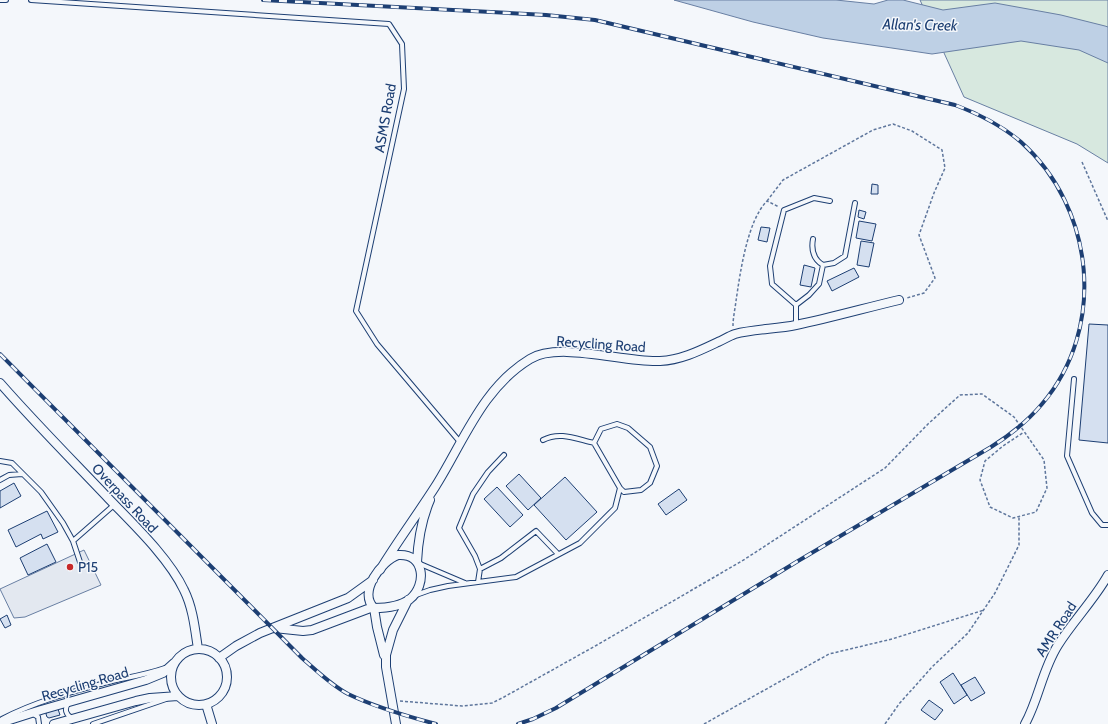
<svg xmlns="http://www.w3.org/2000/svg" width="1108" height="724" viewBox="0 0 1108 724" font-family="Cabin,sans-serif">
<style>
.green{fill:#d7e8df;stroke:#687fa3}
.parking{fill:#e3e8f0;stroke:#687fa3}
.water{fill:#bed0e5;stroke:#687fa3}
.building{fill:#d5e0f0;stroke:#1d3f73}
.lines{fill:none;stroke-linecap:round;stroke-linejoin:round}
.service-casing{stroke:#1d3f73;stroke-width:6}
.minor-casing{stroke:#1d3f73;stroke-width:10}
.path{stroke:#5e769c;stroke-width:1.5;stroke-dasharray:3 2;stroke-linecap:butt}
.service{stroke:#f4f7fb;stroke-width:4}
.minor{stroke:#f4f7fb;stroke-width:8}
.rail-casing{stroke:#1d3f73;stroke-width:4}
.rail{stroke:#f4f7fb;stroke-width:2.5;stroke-dasharray:8;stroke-linecap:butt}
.poi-dot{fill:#c62828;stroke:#f4f7fb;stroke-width:1.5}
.labels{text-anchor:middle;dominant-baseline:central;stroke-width:3;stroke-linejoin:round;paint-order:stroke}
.street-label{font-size:14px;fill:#1d3f73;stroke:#f4f7fb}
.poi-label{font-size:14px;fill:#1d3f73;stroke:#f4f7fb;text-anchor:start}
.water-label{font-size:15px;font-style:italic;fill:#1d3f73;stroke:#f4f7fb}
</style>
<rect width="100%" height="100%" fill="#f4f7fb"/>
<path class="green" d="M920,0h188v163l-31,-19 -113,-47z"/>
<path class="parking" d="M84,550l17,35 -76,32 -11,1 -14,-29z"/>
<path class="water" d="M674,0h162l38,4 14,-4h15l40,10 52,-7 66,12 44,11 3,1v36l-29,-13 -58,-9 -89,13 -47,-7 -62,-9 -70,-16z"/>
<path class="building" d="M872,184l6,1v9h-7z
M859,210l7,2 -2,7 -6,-2z
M859,221l17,3 -4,17 -16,-3z
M761,227l9,1 -3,14 -9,-2z
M861,241l13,2 -5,24 -12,-2z
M804,265l11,3 -4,19 -11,-2z
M854,268l5,9 -27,14 -5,-10z
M1089,324l19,1v118l-29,-3z
M519,474l22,24 -13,12 -22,-24z
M565,477l32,35 -31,28 -32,-35z
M14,483l7,13 -21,12v-17z
M497,487l26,28 -13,12 -26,-28z
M679,489l8,11 -21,15 -8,-11z
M47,511l11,21 -15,7 -2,-5 -25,13 -8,-17z
M47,544l9,18 -28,13 -8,-17z
M7,615l4,10 -6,3 -5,-9z
M953,673l14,22 -13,9 -14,-22z
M975,677l10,16 -14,8 -10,-16z
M929,700l14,10 -8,10 -14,-10z
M58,709l2,6 -11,3 -2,-1 -1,-3 1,-2z"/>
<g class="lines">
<defs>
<path id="service" d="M0,0h6
M31,0l358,24 13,20 2,45 -48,222 21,33 83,98
M813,239c-2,11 0,20 10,26
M796,305l13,-10 10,-11 4,-19 11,-2 11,-7 10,-53
M796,325v-20l-24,-21 -2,-18 14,-56 30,-12 16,3
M1074,379l-7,77 25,57 10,12h6
M543,440c17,-9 33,-1 51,3
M0,461l12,2 29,29 22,31 10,18
M0,480l9,-5 13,-1
M80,562l-7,-21 41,-36
M418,563l47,20
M480,569l21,-11 35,-27 22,23
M478,582l2,-13 -5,-13 -16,-28 14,-34 15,-22 16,-17
M416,595l14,-5 18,-4 68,-9 64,-34 35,-35 5,-20 -26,-45 7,-14 16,-5 11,4 22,19 7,19 -7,17 -9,7 -17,2 -4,-4
M68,704c-4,5 -2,11 4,14
M32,713l6,4 1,7
M2,719c34,-18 73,-28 110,-38 18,-4 36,-7 53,-13
M93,724l73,-25"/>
<path id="minor" d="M0,383c35,40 72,77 109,116 24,25 60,59 75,91 9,18 11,39 14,59
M398,555c27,-2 29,30 12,44 -9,7 -24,9 -36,9 -16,-16 7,-47 24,-53z
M417,562c1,-22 4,-41 13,-62
M380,570c17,-28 37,-55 55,-83 28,-44 47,-99 95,-128 29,-18 95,4 130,2 21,-1 39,-10 58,-19 5,-2 11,-6 17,-8 19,-5 42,-5 61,-9 34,-7 69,-17 103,-25
M374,608l3,19 7,28
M274,628l29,3 9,-1 61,-23
M171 677a28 28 0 1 1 56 0a28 28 0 1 1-56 0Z
M219,658l17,-12 24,-13 88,-35 25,-18
M206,704l6,20
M0,723l41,-13 105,-30 17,-7 11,-10
M54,724l82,-23 14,-3 28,-2
M396,724l-10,-57v-12l7,-25 15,-30
M1025,724c14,-25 17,-54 33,-79 15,-24 36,-45 50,-70"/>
</defs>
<use href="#service" class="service-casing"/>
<use href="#minor" class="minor-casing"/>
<path class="path" d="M1082,162l26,59
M767,201l16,-21 90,-50 20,-6 19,7 30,19 3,18 -11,25 -15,42 16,43 -11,15 -17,5
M733,326c0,-8 2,-17 3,-25 4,-27 11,-80 31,-100l12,6
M400,701l62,5 30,-3 12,-6 93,-52 145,-84 143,-93 43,-44 32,-29 22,-1 32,23 30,43 3,28 -11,24 -23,6 -23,-11 -10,-27 5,-19 18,-15 21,-14
M704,724l125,-70 63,-15 92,-29
M885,724l14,-20 33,-37 36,-34 27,-40 24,-48v-29"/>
<use href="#service" class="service"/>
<use href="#minor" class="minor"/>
<defs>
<path id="rail" d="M263,0l283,15 49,5 360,85c24,9 46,20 66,37 74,66 86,186 21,262 -15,18 -32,31 -51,43l-193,114 -242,147 -23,11 -15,5
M0,354l302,304c15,13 29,27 46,36 27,13 58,22 88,30"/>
</defs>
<use href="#rail" class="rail-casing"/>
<use href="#rail" class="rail"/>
</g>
<circle class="poi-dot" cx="70" cy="567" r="4"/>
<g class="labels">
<g class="street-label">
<text transform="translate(385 118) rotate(-80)">ASMS Road</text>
<text transform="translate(601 344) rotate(4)">Recycling Road</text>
<text transform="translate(125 498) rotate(47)">Overpass Road</text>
<text transform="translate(1056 629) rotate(-57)">AMR Road</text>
<text transform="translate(85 684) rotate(-16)">Recycling Road</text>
</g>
<g class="poi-label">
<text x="78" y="567">P15</text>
</g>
<g class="water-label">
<text transform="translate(920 25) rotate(1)">Allan's Creek</text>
</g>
</g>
</svg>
